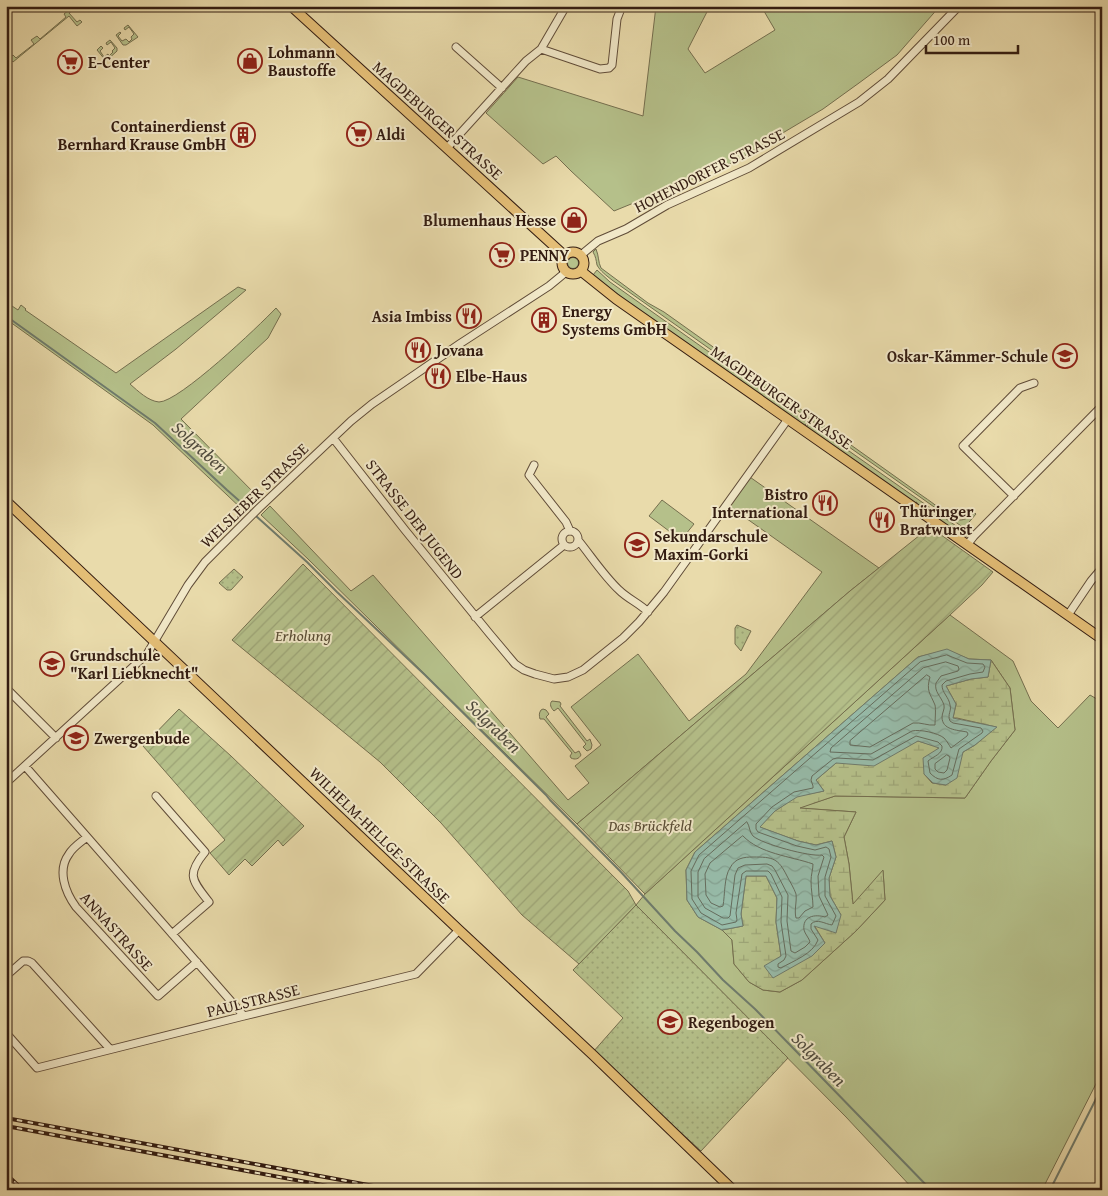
<svg xmlns="http://www.w3.org/2000/svg" width="1108" height="1196" viewBox="0 0 1108 1196" font-family="'Gentium Book Plus',serif">
<style>
.grass{fill:#b5c08a;stroke:#746e4e;fill-rule:evenodd}
.wetland{fill:url(#wetland-marsh);stroke:#746e4e}
.park{fill:url(#park-dots);stroke:#746e4e}
.garden{fill:url(#garden-furrows);stroke:#746e4e}
.water{fill:url(#water-waves);stroke:#6f7b6c}
.lines{fill:none;stroke-linecap:round;stroke-linejoin:round}
.shore{stroke:#656c5d;stroke-width:1}
.stream{stroke:#6f7b6c;stroke-width:2}
.minor-casing{stroke:#604c38;stroke-width:9}
.major-casing{stroke:#331c11;stroke-width:11}
.minor{stroke:#f1e8c8;stroke-width:7}
.major{stroke:#e4be76;stroke-width:9}
.rail-casing{stroke:#331c11;stroke-width:4}
.rail{stroke:#f1e8c8;stroke-width:2;stroke-dasharray:5.5;stroke-linecap:butt}
.labels{text-anchor:middle;dominant-baseline:central;stroke-width:4;stroke-linejoin:round;paint-order:stroke}
.poi-label{font-size:16px;font-weight:bold;fill:#331c11;stroke:#f1e8c8;text-anchor:start}
.street-label{font-size:16px;fill:#331c11;stroke:#f1e8c8}
.park-label{font-size:16px;font-style:italic;fill:#5a4d35;stroke:#f1e8c8}
.water-label{font-size:18px;font-style:italic;fill:#514c3f;stroke:#f1e8c8}
</style>
<defs>
<pattern id="wetland-marsh" width="20" height="14" patternUnits="userSpaceOnUse" patternTransform="scale(1.25)"><rect width="20" height="14" fill="#b5c08a"/><path d="M1 5h8M5 5V1M11 12h8M15 12V8" fill="none" stroke="#9ca476"/></pattern>
<pattern id="park-dots" width="8" height="8" patternUnits="userSpaceOnUse" patternTransform="scale(1.25)"><rect width="8" height="8" fill="#b5c08a"/><path d="M2 2h.1M6 6h.1" fill="none" stroke="#9ca476" stroke-width="1.8" stroke-linecap="round"/></pattern>
<pattern id="garden-furrows" width="10" height="10" patternUnits="userSpaceOnUse" patternTransform="scale(1.25)"><rect width="10" height="10" fill="#b5c08a"/><path d="M-1 1l2-2M0 10L10 0M9 11l2-2" fill="none" stroke="#9ca476"/></pattern>
<pattern id="water-waves" width="16" height="10" patternUnits="userSpaceOnUse" patternTransform="scale(1.25)"><rect width="16" height="10" fill="#97bba9"/><path d="M0 5q4-4 8 0t8 0" fill="none" stroke="#83a090"/></pattern>
</defs>
<rect width="100%" height="100%" fill="#e9dbab"/>
<filter id="stains"><feTurbulence type="fractalNoise" baseFrequency=".004" numOctaves="4"/><feColorMatrix values="0 0 0 0 .2 0 0 0 0 .09 0 0 0 0 .02 0 0 0 .5 -.17"/></filter>
<radialGradient id="worn" r=".72"><stop offset=".6" stop-color="#630" stop-opacity="0"/><stop offset="1" stop-color="#630" stop-opacity=".3"/></radialGradient>
<path class="grass" d="M656,6h54l-22,43 17,24 70,-43 -14,-24h179l-43,49 -38,28 -36,26 -89,53 -120,49 -43,-40 -15,-15 -13,8 -57,-51 32,-36 125,39z
M70,9l2,2 -3,2 8,9 3,-2 2,2 -5,4 -8,-10 -56,46 -4,-4 4,-3 3,3 18,-14 -3,-4 6,-4 3,3 26,-22 -2,-3z
M128,25l10,12 -12,8h-3l-7,-10 4,-3 1,1 -3,3 4,5 4,-2 3,3 3,-3 -1,-2 3,-3 -5,-7 -4,3 -1,-2z
M110,40l7,8v3l-11,10 -9,-11 4,-4 2,2 -3,3 4,6 4,-3 1,2 4,-4 -1,-1 3,-3 -4,-6 -4,3 -1,-2z
M596,249c3,7 2,13 5,19l47,35 16,9 260,185c8,5 28,22 36,23 5,0 10,-3 15,-7l1,1 -12,14 -352,-248c-5,-4 -12,-9 -15,-15 -1,-5 -1,-8 -4,-13z
M567.5 263a5.5 5.5 0 1 1 11 0a5.5 5.5 0 1 1-11 0Z
M597,270l13,12 198,140 -4,4 -188,-132 -23,-19z
M238,287l8,3 -70,59 -46,35c8,7 18,17 29,18 20,0 100,-76 117,-94l5,6 -13,24 -87,81 79,80 -15,13 -92,-87 -147,-106v-17l12,8 3,-5 5,4 -1,1 91,63z
M809,423l160,112 -3,1 -6,-1 -44,-31 1,-2 -2,1 -109,-76z
M747,475l132,93 -29,23 -273,233 -269,-265 -47,-44 9,-9 81,85 22,-16 195,225 21,-17 -14,-17 26,-21 -30,-38 67,-53 51,67 57,-47 76,-102 -96,-68z
M662,500l32,24 -13,16 -32,-24z
M950,615l63,46 18,40 27,27 32,-33 12,7v370l-60,118h-128l-68,-73 -210,-212 9,-11zM947,650l22,9 22,1 19,28 5,42 -24,31 -26,37 -130,-2 -37,12 58,4 -12,25 5,27 4,41 30,-34 2,29 -29,31 -54,49 -22,12 -17,-2 -14,-8 -15,-18 -2,-24 -10,-10 -24,-13 -11,-17 -1,-30 9,-18 223,-195z
M552,701l8,1 1,2 -1,2 27,35 3,-2 2,6 -1,4 -4,2 -4,-4 3,-3 -28,-36 -4,3c-3,-3 -5,-7 -2,-10z
M543,709l3,1 3,4 -3,3 29,36 4,-2 2,4c-2,4 -6,5 -10,3l-1,-2 2,-3 -28,-34h-4c-1,-4 -1,-6 1,-9z"/>
<path class="wetland" d="M991,660l19,28 5,42 -24,31 -26,37 -130,-2 -35,12 56,4 -12,25 5,27 4,40 30,-34 2,30 -29,31 -54,49 -22,12 -17,-2 -14,-8 -15,-18 -2,-24 -10,-10 21,-4 -2,-12 5,-38h20l11,22 -1,24 5,34 44,-13 -11,-18 27,-10 -11,-19 -1,-18 7,-21 -4,-16 -16,4 -18,-4 -39,-14 16,-16 22,-15 27,-5 -8,-11 20,-17 82,-22 21,6 -15,27 8,9 14,2 17,-33 12,-7 21,-18 -39,-9h-4l3,-14 -10,-18 25,-7 17,-2z"/>
<path class="park" d="M234,569l9,8 -12,13h-4l-8,-7z
M737,625l14,6 -10,20 -6,-7v-16z
M636,905l152,153 -87,93 -108,-99 30,-34 -50,-48z"/>
<path class="garden" d="M930,527l63,45 -11,13 -32,30 -305,279 -68,-70 273,-233z
M303,564l325,327 8,14 -57,59 -57,-49 -81,-92 -61,-61 -148,-122z
M179,709l52,47 73,70 -21,20 -5,-6 -26,26 -7,-7 -16,16 -19,-22 15,-13 -82,-94z"/>
<path class="water" d="M947,649l22,10 22,1 -3,17 -17,2 -25,7 10,18 -3,14 44,9 -22,18 -12,7 -6,26 -11,7 -13,-2 -9,-9 -1,-16 16,-10 -21,-7 -44,25 -38,-3 -20,17 8,11 -27,6 -22,14 -15,16 38,14 18,4 16,-4 4,16 -7,21 1,18 11,19 -5,18 -22,-7 11,17 -13,13 -39,22 -9,-12 17,-10 -5,-34 1,-24 -11,-22h-20l-5,38 2,12 -21,4 -24,-13 -11,-17 -1,-30 9,-18 223,-195z"/>
<g class="lines">
<path class="shore" d="M947,655l20,8 16,1 2,3 -2,5 -13,2 -24,7 -4,4c0,8 7,12 8,20 2,6 -3,9 0,16l3,2 28,5 2,3 -1,2 -23,16 -7,26c-9,6 -14,6 -22,-2l-2,-12c6,-5 15,-7 14,-15l-4,-4 -22,-6 -43,24 -36,-2 -4,1 -21,17 -1,4 2,6v2l-19,4 -22,15 -16,17v5l2,3 39,14 18,4 11,-3 3,2 2,8 -6,20v19l11,20 -4,9c-7,-1 -15,-7 -21,-1v5l7,11c-5,14 -25,21 -37,28l-3,-1v-3l6,-4 2,-4 -5,-34 1,-25 -11,-23 -3,-3h-22l-4,3 -6,39 1,7 -1,2 -14,3 -21,-12 -9,-14 -1,-28 8,-16 221,-193z
M946,662l12,4 1,3 -1,2 -17,5 -5,7c-2,9 5,13 8,22 1,4 -2,8 -2,12 0,13 15,13 25,15l1,2 -1,2 -16,12c-2,-3 -4,-7 -7,-10 -6,-5 -24,-9 -32,-7l-41,23 -41,-2 1,-4 92,-80z
M927,675l3,2c-4,14 0,16 5,28 1,4 0,16 0,20 -7,1 -14,-3 -22,-2l-43,24 -20,-2v-4z
M947,755l2,1 1,2 -3,12 -3,3 -6,-1 -3,-3v-5z
M747,822c3,4 2,10 6,14 9,8 57,21 69,19l2,2 -6,19 1,20 9,19 -3,2c-10,-3 -23,-1 -21,13 1,4 5,8 6,12l-5,5 -10,6 -4,-2 -4,-30 1,-26 -13,-25 -3,-4 -5,-2 -22,1 -7,3 -3,7 -5,41 -2,2h-5l-18,-10 -7,-11v-25l6,-13z
M743,836c17,18 47,20 70,28 0,5 -2,11 -2,17 0,9 2,18 2,26l-8,4 -6,7h-3c-2,-8 1,-16 0,-24 -2,-6 -6,-12 -9,-18 -9,-18 -14,-19 -34,-19 -9,0 -18,1 -23,11 -6,9 -5,27 -7,38l-3,1 -9,-4 -5,-8 -1,-21 5,-11 31,-26z"/>
<path class="stream" d="M6,316l149,107 72,67 25,22
M256,516l51,46 30,30 88,83 121,120 4,5 70,71 55,60 22,21 26,28 32,29 37,38 139,143
M1050,1190l52,-103"/>
<defs>
<path id="minor" d="M456,47l46,41
M541,49l59,20 9,-1 3,-3 5,-46 5,-13
M447,148l79,-87 15,-12 25,-43
M581,255l17,-14 28,-12 41,-24 82,-37 110,-66 29,-23 71,-73
M333,438l72,92 84,103 26,31 9,6 11,4 19,5 14,-2 15,-7 40,-32 16,-16 25,-30 124,-173
M534,465l-5,10 37,47 4,9
M1014,496l-51,-50 57,-58 14,-5
M562 539a8 8 0 1 1 16 0a8 8 0 1 1-16 0Z
M578,540c13,16 26,36 41,50 9,9 20,13 29,22
M967,545l7,-9 128,-130
M1068,615l23,-34 11,-13
M475,617l89,-72
M6,688l50,50
M25,766l219,250
M6,783l141,-129 41,-69 17,-23 54,-54 92,-87 21,-17 89,-61 88,-57 17,-14
M156,796l49,56c-19,23 -13,28 4,50l-37,32
M87,837c-6,5 -14,10 -18,17 -12,16 -4,38 7,53l82,89 39,-34
M6,976l17,-15h5l4,2 78,86
M6,1033l31,35 207,-52 172,-42 43,-44"/>
<path id="major" d="M291,6l274,250
M562 263a11 11 0 1 1 22 0a11 11 0 1 1-22 0Z
M581,271l35,28 486,340
M6,501l453,429 134,125 140,135"/>
</defs>
<use href="#minor" class="minor-casing"/>
<use href="#major" class="major-casing"/>
<use href="#minor" class="minor"/>
<use href="#major" class="major"/>
<defs>
<path id="rail" d="M6,1118l389,72
M6,1126l343,64
M6,1174l17,16"/>
</defs>
<use href="#rail" class="rail-casing"/>
<use href="#rail" class="rail"/>
</g>
<defs>
<symbol id="shop-ring" viewBox="-11 -11 22 22"><circle r="9.5" fill="#f1e8c8" stroke="#8f2418" stroke-width="1.5"/><path d="M-5-2.5h2.3a2.7 3.5 0 0 1 5.4 0H5L5.5 6h-11ZM-1.5-2.5h3a1.5 2.3 0 0 0-3 0Z" fill="#8f2418"/></symbol>
<symbol id="supermarket-ring" viewBox="-11 -11 22 22"><circle r="9.5" fill="#f1e8c8" stroke="#8f2418" stroke-width="1.5"/><path d="M-6-5.5h2.5l.6 2H6L4.5 2H-2.5L-4.4-4H-6ZM-1.5 3.2a1.3 1.3 0 1 0 .1 0ZM3 3.2a1.3 1.3 0 1 0 .1 0Z" fill="#8f2418"/></symbol>
<symbol id="building-ring" viewBox="-11 -11 22 22"><circle r="9.5" fill="#f1e8c8" stroke="#8f2418" stroke-width="1.5"/><path d="M-4-6H4V6H1V3H-1V6H-4ZM-2.5-4.3h1.7v1.8h-1.7ZM.8-4.3h1.7v1.8H.8ZM-2.5-1h1.7V.8h-1.7ZM.8-1h1.7V.8H.8Z" fill="#8f2418"/></symbol>
<symbol id="restaurant-ring" viewBox="-11 -11 22 22"><circle r="9.5" fill="#f1e8c8" stroke="#8f2418" stroke-width="1.5"/><path d="M-5-6h1v4h1v-4h1v4h1v-4h1v5L-1.5 .5V6h-2V.5L-5-1ZM5-6V6H3V1.5H1.5Q1.5-4 5-6Z" fill="#8f2418"/></symbol>
<symbol id="school-ring" viewBox="-11 -11 22 22"><circle r="9.5" fill="#f1e8c8" stroke="#8f2418" stroke-width="1.5"/><path d="M0-5L7-2L0 1L-7-2ZM-4 1L0 2.5L4 1V4Q0 6-4 4Z" fill="#8f2418"/></symbol>
</defs>
<g fill-rule="evenodd">
<use href="#shop-ring" x="236" y="47" width="28" height="28"/>
<use href="#supermarket-ring" x="56" y="48" width="28" height="28"/>
<use href="#supermarket-ring" x="345" y="120" width="28" height="28"/>
<use href="#building-ring" x="229" y="121" width="28" height="28"/>
<use href="#shop-ring" x="560" y="206" width="28" height="28"/>
<use href="#supermarket-ring" x="488" y="241" width="28" height="28"/>
<use href="#restaurant-ring" x="455" y="302" width="28" height="28"/>
<use href="#building-ring" x="530" y="306" width="28" height="28"/>
<use href="#restaurant-ring" x="404" y="336" width="28" height="28"/>
<use href="#school-ring" x="1051" y="342" width="28" height="28"/>
<use href="#restaurant-ring" x="424" y="362" width="28" height="28"/>
<use href="#restaurant-ring" x="811" y="489" width="28" height="28"/>
<use href="#restaurant-ring" x="868" y="506" width="28" height="28"/>
<use href="#school-ring" x="623" y="531" width="28" height="28"/>
<use href="#school-ring" x="38" y="650" width="28" height="28"/>
<use href="#school-ring" x="62" y="724" width="28" height="28"/>
<use href="#school-ring" x="656" y="1008" width="28" height="28"/>
</g>
<g class="labels">
<g class="poi-label">
<text x="268" y="52">Lohmann<tspan x="268" dy="18">Baustoffe</tspan></text>
<text x="88" y="62">E-Center</text>
<text x="226" y="126" text-anchor="end">Containerdienst<tspan x="226" dy="18">Bernhard Krause GmbH</tspan></text>
<text x="376" y="134">Aldi</text>
<text x="556" y="220" text-anchor="end">Blumenhaus Hesse</text>
<text x="520" y="255">PENNY</text>
<text x="562" y="311">Energy<tspan x="562" dy="18">Systems GmbH</tspan></text>
<text x="452" y="316" text-anchor="end">Asia Imbiss</text>
<text x="436" y="350">Jovana</text>
<text x="1048" y="356" text-anchor="end">Oskar-Kämmer-Schule</text>
<text x="456" y="376">Elbe-Haus</text>
<text x="808" y="494" text-anchor="end">Bistro<tspan x="808" dy="18">International</tspan></text>
<text x="900" y="511">Thüringer<tspan x="900" dy="18">Bratwurst</tspan></text>
<text x="654" y="536">Sekundarschule<tspan x="654" dy="18">Maxim-Gorki</tspan></text>
<text x="70" y="655">Grundschule<tspan x="70" dy="18">"Karl Liebknecht"</tspan></text>
<text x="94" y="738">Zwergenbude</text>
<text x="688" y="1022">Regenbogen</text>
</g>
<g class="street-label">
<text transform="translate(438 120) rotate(42)">MAGDEBURGER STRASSE</text>
<text transform="translate(709 170) rotate(-27)">HOHENDORFER STRASSE</text>
<text transform="translate(782 397) rotate(35)">MAGDEBURGER STRASSE</text>
<text transform="translate(254 495) rotate(-44)">WELSLEBER STRASSE</text>
<text transform="translate(415 519) rotate(52)">STRASSE DER JUGEND</text>
<text transform="translate(380 835) rotate(44)">WILHELM-HELLGE-STRASSE</text>
<text transform="translate(117 931) rotate(48)">ANNASTRASSE</text>
<text transform="translate(253 1000) rotate(-14)">PAULSTRASSE</text>
</g>
<g class="park-label">
<text x="303" y="635">Erholung</text>
<text x="650" y="825">Das Brückfeld</text>
</g>
<g class="water-label">
<text transform="translate(200 447) rotate(42)">Solgraben</text>
<text transform="translate(494 726) rotate(44)">Solgraben</text>
<text transform="translate(819 1059) rotate(45)">Solgraben</text>
</g>
</g>
<rect width="1108" height="1196" fill="none" stroke="#e9dbab" stroke-width="25"/>
<rect x="8" y="8" width="1093" height="1181" fill="none" stroke="#331c11" stroke-width="2.5"/>
<rect x="12" y="12" width="1083" height="1171" fill="none" stroke="#331c11"/>
<path d="M926 45v8h92v-8" fill="none" stroke="#331c11" stroke-width="2.5"/>
<text x="933" y="45" font-size="15" fill="#331c11" stroke="#f1e8c8" stroke-width="4" paint-order="stroke">100 m</text>
<rect width="100%" height="100%" filter="url(#stains)"/>
<rect width="100%" height="100%" fill="url(#worn)"/>
</svg>
